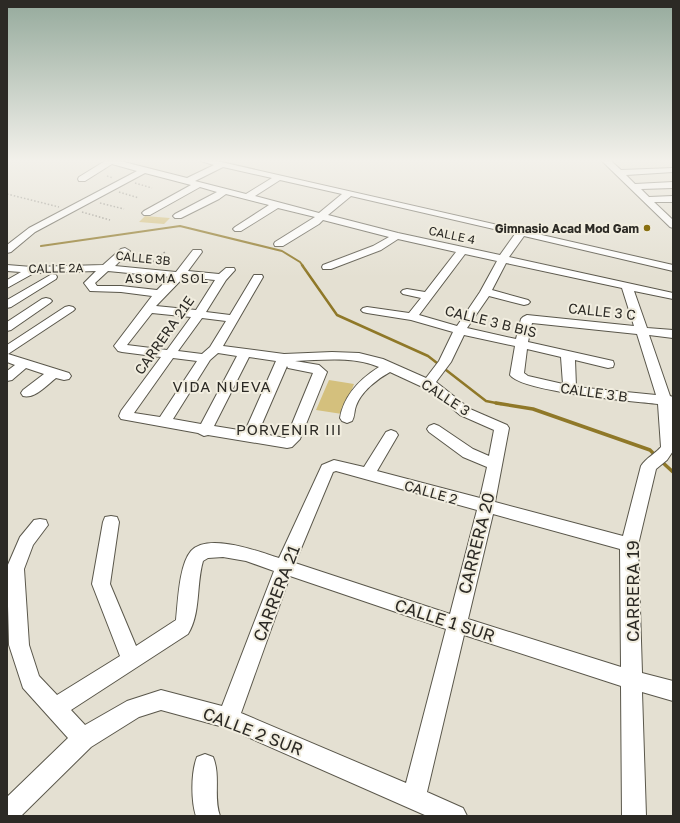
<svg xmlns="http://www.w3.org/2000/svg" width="680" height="823" viewBox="0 0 680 823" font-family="'Golos Text',sans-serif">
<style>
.green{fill:#d4c07d}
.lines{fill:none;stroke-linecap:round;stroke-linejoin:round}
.stream-far2{stroke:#8f7828;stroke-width:2}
.stream-far1{stroke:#8f7828;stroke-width:2.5}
.stream{stroke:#8f7828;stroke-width:3.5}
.minor-casing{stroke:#5a574b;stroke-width:2}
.path{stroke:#8c8980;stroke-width:1.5;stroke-dasharray:1.5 2;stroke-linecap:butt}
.minor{fill:#fff;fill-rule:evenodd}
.poi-dot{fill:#886f10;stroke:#f1eddf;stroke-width:1.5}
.labels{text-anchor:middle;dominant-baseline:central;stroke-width:4;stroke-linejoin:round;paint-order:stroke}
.far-poi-label{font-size:12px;font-weight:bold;fill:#2c2a25;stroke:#f1eddf;text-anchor:end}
.far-street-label{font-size:12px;fill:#2c2a25;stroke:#f1eddf}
.far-neighbourhood-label{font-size:13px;letter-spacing:1px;fill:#2c2a25;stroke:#f1eddf}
.street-label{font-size:14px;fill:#2c2a25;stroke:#f1eddf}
.neighbourhood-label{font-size:15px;letter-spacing:1px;fill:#2c2a25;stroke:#f1eddf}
.near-street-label{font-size:17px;fill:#2c2a25;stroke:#f1eddf}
</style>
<rect width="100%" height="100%" fill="#e4e0d2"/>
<path class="green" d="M145,216l25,2 -6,6 -25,-2z
M329,380l25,4 -12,30 -26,-4z"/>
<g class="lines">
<path class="stream-far2" d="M41,246l139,-20 102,25 18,11 3,4"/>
<path class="stream-far1" d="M302,265l35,50 91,41 58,45 15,3"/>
<path class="stream" d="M496,403l37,6 117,41 6,6
M661,461l12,11"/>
<defs>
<path id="minor" d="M105,161h15l67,17 27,-13 -13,-4h16l456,104v6l-149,-35 -15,21 164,36v6l-39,-8 13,37 26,2v8l-24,-3 21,61 3,1v54l-6,9 -11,9 -18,76 4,128 31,8v20l-31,-9 4,124h-24l-1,-130 -157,-51 -37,157 36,16 4,8h-40l-200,-88 -66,-18 -22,7 -48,30 -70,69h-14v-19l61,-59 -45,-50 -14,-43 -2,-78 13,-30 14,-17 6,-1 6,1 2,5 -15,20 -9,24 5,76 10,31 18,19 63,-39 -28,-72 11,-62 2,-5 6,-1 6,1 2,5 -9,62 26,62 40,-26c2,-18 3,-55 15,-69 17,-19 69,1 88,7l43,-93 12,-5 30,7 22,-35 5,-2 5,2 2,3 -21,36 103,27 7,-31 -24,-10 -34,-25 -2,-3 2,-3 5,-2 5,2 34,23 16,7 5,-26 -34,-15 -29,-24 -41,-19c-13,7 -29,20 -34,34 -2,5 -1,10 -4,15l-5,2 -5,-2 -2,-3c4,-23 20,-39 39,-51 -26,-11 -57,-7 -84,-6l24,4 8,7 -27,67 -8,8 -5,1 -79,-13 -4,1 -6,-3 -77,-14 -2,-3 2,-5 40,-54 -39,-5 -4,-1 -4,-5 38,-50 -31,-4 -31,-1 -6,-8 12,-12 -62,2 -27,15v-8l14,-8 -14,-1v-6l25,2 71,-2 18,-16 4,-1 5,3 -15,15 61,6 17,-22h8l1,2 -14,19 31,3 7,-6h8l1,2 -9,10 -20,32 24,3 24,-40h8l1,2 -40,69 61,8 48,-2 27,1 24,6 43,19 13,-17 14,-29 -42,-12 -44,-7 -4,-1 -2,-2 2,-2 4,-1 42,6 12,-15 -18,-4 -2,-2 2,-2 4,-1 18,3 31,-40 -58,-13 -17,11 -50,19h-8l-1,-2 1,-2 50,-19 16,-9 -66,-17 -4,4 -36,22h-8l-1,-2 1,-2 40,-25 -37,-9 -37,23h-6l-2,-2 2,-2 34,-22 -43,-11 -7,5 -38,19h-6l-2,-2 2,-2 42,-22 -17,-5 -50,28h-6l-2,-2 2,-2 47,-26 -46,-12 -110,59 -24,20 -4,1v-8l22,-17 108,-57 -25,-7 -27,17h-6l-1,-2 1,-2zM223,167l49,11 -26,16 -51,-13zM280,180l62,14 -23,19 -64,-17zM351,196l164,38 -15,21 -102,-22 -70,-18zM465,254l32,7 -17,31 -23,34 -38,-11zM506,263l116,25 12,38 -107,-11 -4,2 -2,2 -5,20 -49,-11 22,-32 35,9 4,-1 2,-2 -2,-2 -36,-10zM108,271l62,6 -13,13 -36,-4h-24l-2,-3zM184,277l31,3 -19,30 -40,-4zM152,313l39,4 -24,33 -40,-5zM202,318l24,3 -16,26 -8,7 -24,-3zM532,323l105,11 19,61 -80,-8 -1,-27 33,8 5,-1 1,-3 -1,-3 -85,-19zM464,335l51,11 -5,29c12,17 123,26 148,29l3,43c-6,7 -15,11 -20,19l-18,70 -128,-34 14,-74 -2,-3 -37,-16 -34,-27 15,-20zM527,349l34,8 2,27 -35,-8 -4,-3zM218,353l19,3 -36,68 -28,-5 37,-59zM249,357l27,4 -31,70 -31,-5zM173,358l24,3 -37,56 -26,-4zM287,366l1,2 25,5 -26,63 -2,2 -27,-5zM336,471l141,39 -27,104 -155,-51 38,-91zM493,514l127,35 1,118 -153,-48zM223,557l23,4 28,10 -52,135 -61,-16 -34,11 -42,24 -14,-15 117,-76c13,-21 8,-49 15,-73l5,-3zM290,576l156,53 -40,154 -165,-70z
M602,161h9l10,9 52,-2v4l-47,3 9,9 38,-2v6l-32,1 8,8 24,-1v6h-19l19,18v8l-3,-1z
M52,274l4,1 1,2 -1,2 -45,28 -4,1v-8z
M46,298l4,1 2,2 -2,2 -39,27 -4,1v-9l35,-23z
M69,306l4,1 2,2 -2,2 -65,43 61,19 2,3 -2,3 -5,1 -8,-2c-9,7 -21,21 -33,18l-2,-3 2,-3 21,-16 -18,-6 -14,12 -5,1v-10l8,-6 -8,-3v-17l58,-38z
M205,754l8,3c8,19 0,40 7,59h-24c-5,-15 -5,-44 1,-59z"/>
</defs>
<use href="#minor" class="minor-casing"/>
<path class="path" d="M107,176l6,2
M135,183l17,5
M119,192l20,6
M7,194l52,13
M100,203l24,6
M82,212l28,8
M150,264l16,-13"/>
<use href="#minor" class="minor"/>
</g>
<linearGradient id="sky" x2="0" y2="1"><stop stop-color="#95aa9c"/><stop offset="0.58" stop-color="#f3f1eb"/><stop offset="1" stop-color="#f3f1eb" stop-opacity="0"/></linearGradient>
<rect width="680" height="277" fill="url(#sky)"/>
<circle class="poi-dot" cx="647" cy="228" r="4"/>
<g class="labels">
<g class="far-poi-label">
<text x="639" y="228">Gimnasio Acad Mod Gam</text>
</g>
<g class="far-street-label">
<text transform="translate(452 235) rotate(12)">CALLE 4</text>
<text transform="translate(143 258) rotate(6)">CALLE 3B</text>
<text transform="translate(56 268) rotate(-1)">CALLE 2A</text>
</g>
<g class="far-neighbourhood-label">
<text x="167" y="278">ASOMA SOL</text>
</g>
<g class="street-label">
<text transform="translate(602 311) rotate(6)">CALLE 3 C</text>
<text transform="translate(491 321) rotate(14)">CALLE 3 B BIS</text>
<text transform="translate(164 335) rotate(-55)">CARRERA 21E</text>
<text transform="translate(594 392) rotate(8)">CALLE 3 B</text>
<text transform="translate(446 397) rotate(33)">CALLE 3</text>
<text transform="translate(431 492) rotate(16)">CALLE 2</text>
</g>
<g class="neighbourhood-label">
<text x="222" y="386">VIDA NUEVA</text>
<text x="289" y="429">PORVENIR III</text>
</g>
<g class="near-street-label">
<text transform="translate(476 543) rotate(-76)">CARRERA 20</text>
<text transform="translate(632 591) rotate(-90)">CARRERA 19</text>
<text transform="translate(276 593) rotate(-69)">CARRERA 21</text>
<text transform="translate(445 620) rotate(18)">CALLE 1 SUR</text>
<text transform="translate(253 731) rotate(21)">CALLE 2 SUR</text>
</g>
</g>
<rect width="680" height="823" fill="none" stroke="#2c2a25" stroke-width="16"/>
</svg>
